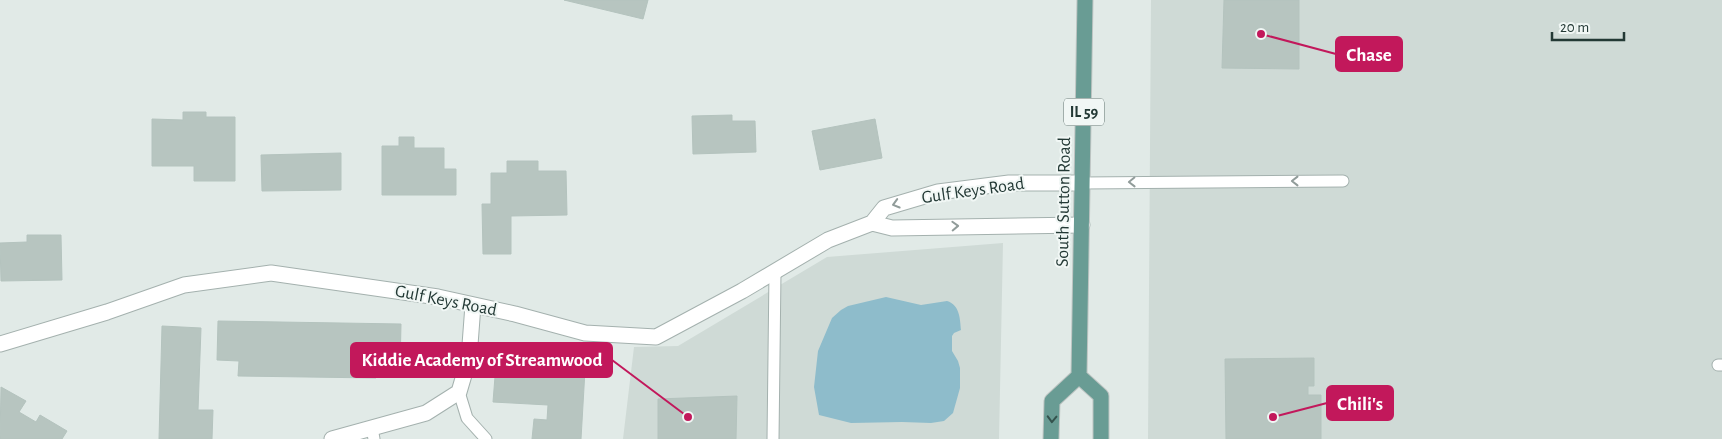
<svg xmlns="http://www.w3.org/2000/svg" width="1722" height="439" viewBox="0 0 1722 439" font-family="'Alegreya Sans',sans-serif">
<style>
.built{fill:#cfdad6}
.water{fill:#8ebccb}
.building{fill:#b7c5c0;stroke:#b4c3be}
.lines{fill:none;stroke-linecap:round;stroke-linejoin:round}
.service-casing{stroke:#a4b1ae;stroke-width:13}
.minor-casing{stroke:#a4b1ae;stroke-width:17}
.primary-casing{stroke:#bdc4c2;stroke-width:17}
.service{stroke:#fff;stroke-width:11}
.minor{stroke:#fff;stroke-width:15}
.primary{stroke:#699c94;stroke-width:15}
.oneway{stroke:#919c9a}
.oneway2{stroke:#34524d}
.labels{text-anchor:middle;dominant-baseline:central;stroke-width:4;stroke-linejoin:round;paint-order:stroke}
.shield{fill:#f1f7f5;stroke:#61726f;stroke-width:1}
.shield-label{font-size:16px;font-weight:bold;fill:#233935}
.street-label{font-size:18px;fill:#233935;stroke:#f1f7f5}
.leader{fill:none;stroke:#c2185b;stroke-width:2}
.callout-dot{fill:#c2185b;stroke:#f1f7f5;stroke-width:2}
.callout{fill:#c2185b;stroke:#c2185b;stroke-width:2}
.callout-label{font-size:19px;text-anchor:middle;font-weight:bold;fill:#fff}
</style>
<rect width="100%" height="100%" fill="#e1eae7"/>
<path class="built" d="M1151,0h571v439h-574z
M1003,243l-4,196h-376l11,-92 44,-1 149,-89z"/>
<path class="water" d="M886,297l35,8 26,-4c13,4 13,18 14,29l-7,3 -2,3v15l6,10 2,7v20l-7,25 -9,8 -13,2 -29,-1 -51,1 -32,-8 -5,-28 4,-36 14,-33 9,-8 7,-4z"/>
<path class="building" d="M564,0h84l-5,19z
M1224,0h75v69l-77,-1z
M183,112h23v5h29v64h-41v-15h-42v-47l31,1z
M732,115v6h23l1,31 -63,2 -1,-38z
M875,119l7,39 -62,12 -8,-39z
M399,137h15v11h30v21h12v26h-74v-49h17z
M341,153v37l-79,1 -1,-36z
M507,161h31v10h28l1,44 -56,1v38h-28l-1,-50h9v-31h16z
M27,235h34l1,45 -61,1 -1,-38 27,-1z
M218,321l183,3 -1,43h-24v11l-138,-2 1,-15 -22,-1z
M162,326l39,2 -3,82h15l-1,29h-53z
M1314,358v28h-6v9h13v44h-95l-1,-80z
M496,364l89,6 -4,69h-49l2,-20 13,1 1,-15 -55,-3z
M1,387l25,14 -7,11 17,10 4,-7 27,16 -5,8h-62z
M737,396l-1,43h-78v-40z"/>
<g class="lines">
<defs>
<path id="service" d="M1083,183l260,-2
M1718,365h4
M459,392l8,26 19,21
M372,428l2,11
M773,439l2,-167"/>
<path id="minor" d="M872,223l20,5 190,-3
M0,344l107,-32 77,-27 87,-12 167,24 77,17 70,19 71,4 86,-46 86,-51 44,-17 12,-15 54,-16 71,-9h74
M332,439l94,-26 33,-21 10,-34 4,-53"/>
<path id="primary" d="M1079,376l22,20v43
M1051,439l1,-38 27,-25 6,-376"/>
</defs>
<use href="#service" class="service-casing"/>
<use href="#minor" class="minor-casing"/>
<use href="#primary" class="primary-casing"/>
<use href="#service" class="service"/>
<use href="#minor" class="minor"/>
<use href="#primary" class="primary"/>
</g>
<defs><path id="oneway-chevron" d="M-2-3.5L2.5 0L-2 3.5" fill="none" stroke-width="1.6" stroke-linecap="round" stroke-linejoin="round" transform="scale(1.25)"/></defs>
<g class="oneway">
<use href="#oneway-chevron" transform="translate(1295 181) rotate(180)"/>
<use href="#oneway-chevron" transform="translate(1132 182) rotate(179)"/>
<use href="#oneway-chevron" transform="translate(896 204) rotate(164)"/>
<use href="#oneway-chevron" transform="translate(955 226) rotate(-2)"/>
</g>
<use class="oneway2" href="#oneway-chevron" transform="translate(1052 419) rotate(92)"/>
<g class="labels">
<rect class="shield" x="1064" y="98.5" width="40" height="27" rx="4"/>
<g class="shield-label">
<text x="1084" y="112">IL 59</text>
</g>
<g class="street-label">
<text transform="translate(973 191) rotate(-8)">Gulf Keys Road</text>
<text transform="translate(1064 202) rotate(-89)">South Sutton Road</text>
<text transform="translate(446 301) rotate(11)">Gulf Keys Road</text>
</g>
</g>
<path class="leader" d="M1261 34L1336 54M688 417L612 360M1273 417L1327 403"/>
<g class="callout-dot">
<circle cx="1261" cy="34" r="5"/>
<circle cx="688" cy="417" r="5"/>
<circle cx="1273" cy="417" r="5"/>
</g>
<g class="callout">
<rect x="1336" y="37" width="66" height="34" rx="5"/>
<rect x="351" y="343" width="261" height="34" rx="5"/>
<rect x="1327" y="386" width="66" height="34" rx="5"/>
</g>
<g class="callout-label">
<text x="1369" y="61">Chase</text>
<text x="482" y="366">Kiddie Academy of Streamwood</text>
<text x="1360" y="410">Chili's</text>
</g>
<path d="M1552 32v8h72v-8" fill="none" stroke="#233935" stroke-width="2.5"/>
<text x="1560" y="32" font-size="15" fill="#233935" stroke="#f1f7f5" stroke-width="4" paint-order="stroke">20 m</text>
</svg>
